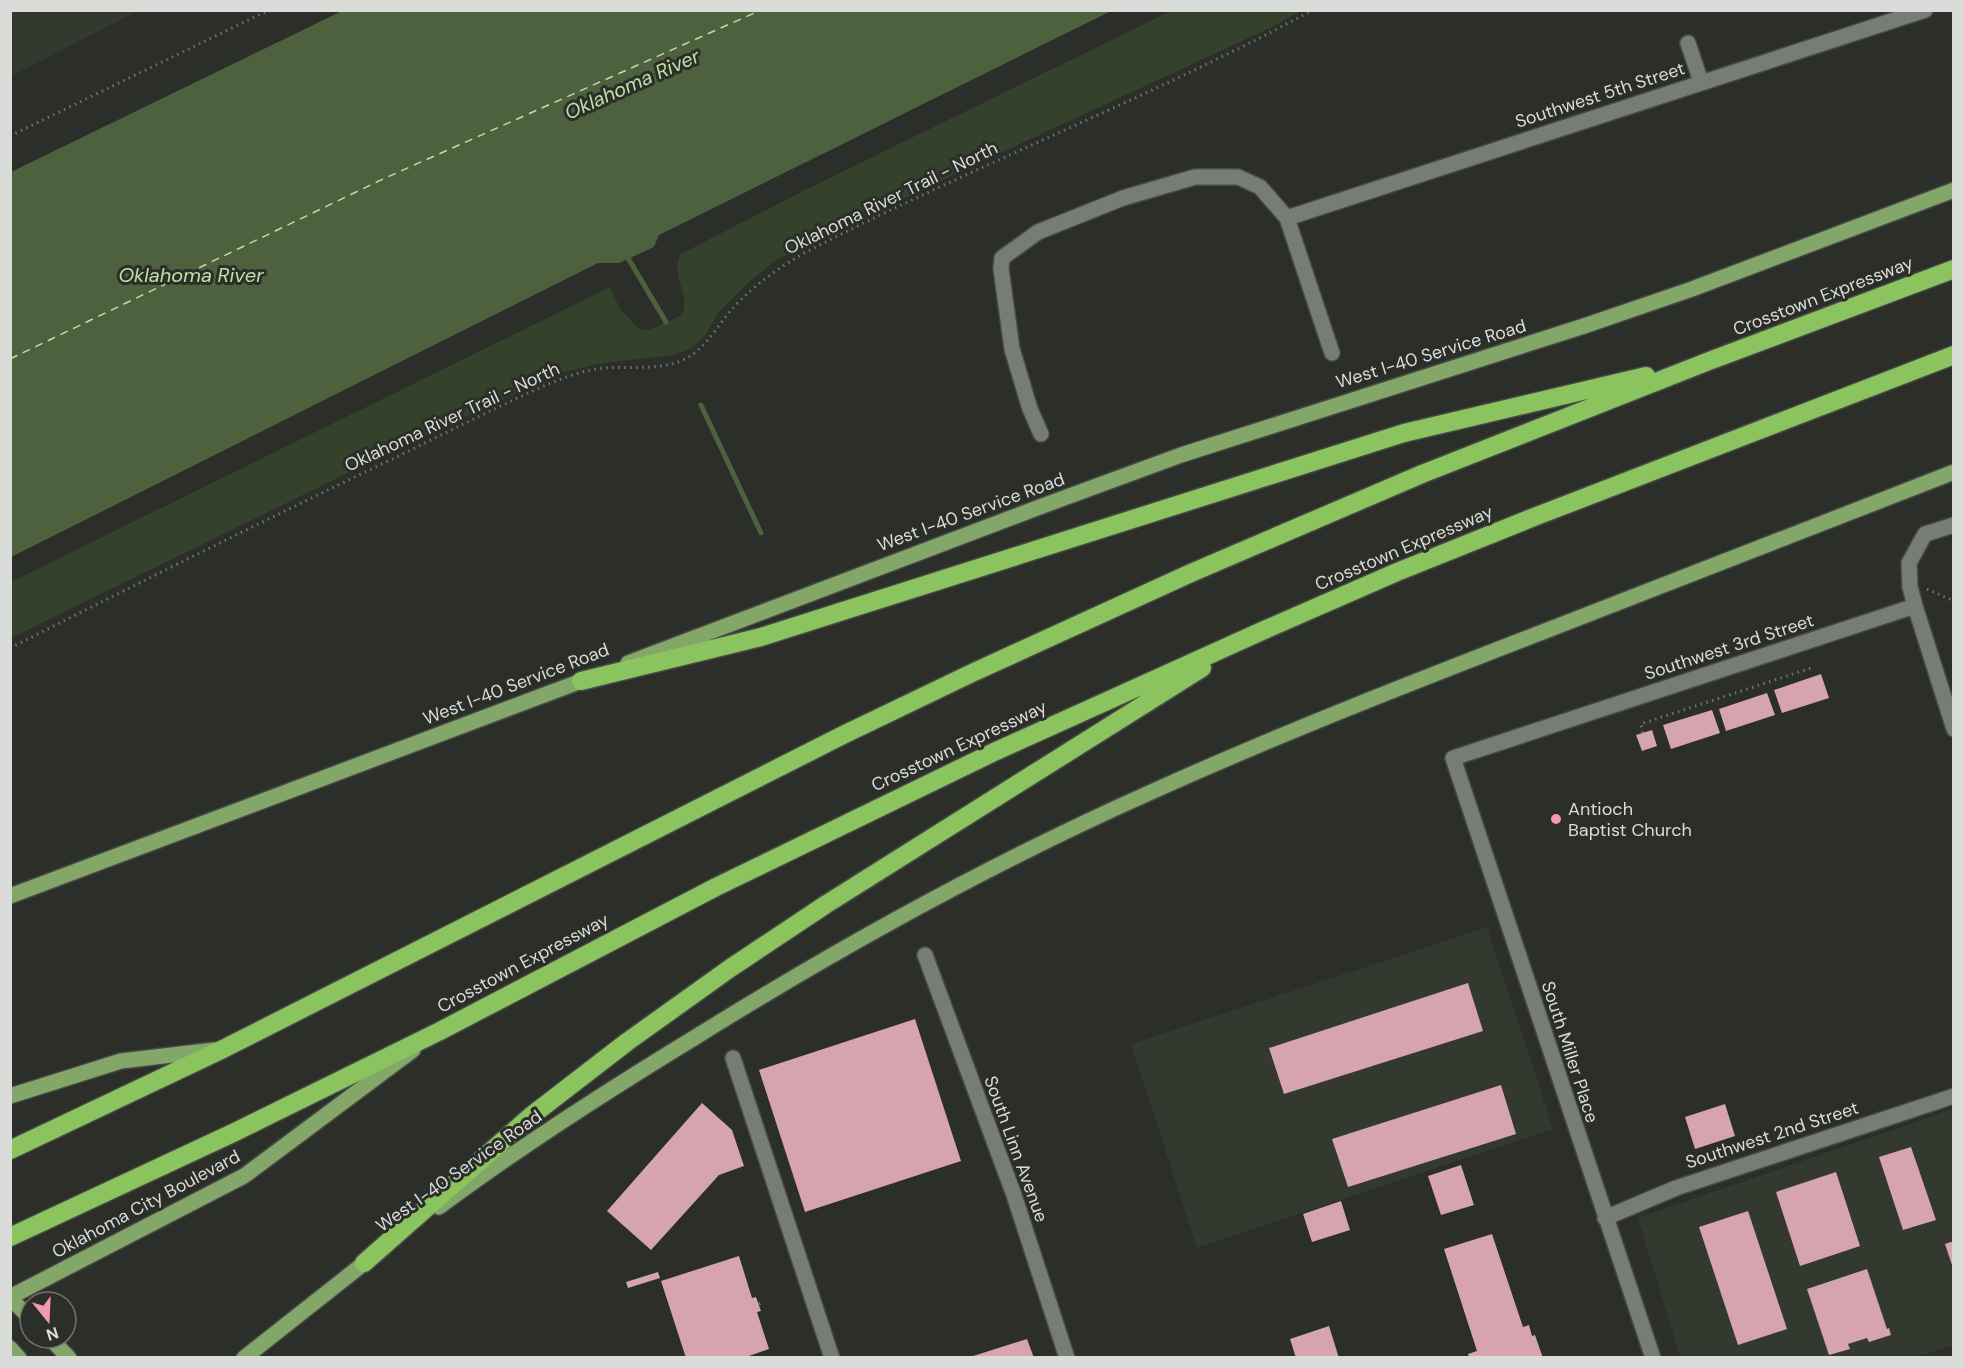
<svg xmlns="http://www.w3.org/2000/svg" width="1964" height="1368" viewBox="0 0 1964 1368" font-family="'DM Sans',sans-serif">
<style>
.built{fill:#33392f}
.green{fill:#34422b}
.water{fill:#4d613f}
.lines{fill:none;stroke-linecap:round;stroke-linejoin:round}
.stream{stroke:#4d613f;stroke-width:5}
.ferry{stroke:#bde1a5;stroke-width:1.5;stroke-dasharray:8 6;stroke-linecap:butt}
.building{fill:#d5a4af}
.minor-casing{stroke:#474a46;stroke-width:18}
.major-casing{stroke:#474a46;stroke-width:18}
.highway-casing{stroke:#474a46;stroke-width:21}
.path{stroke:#70736e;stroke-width:3;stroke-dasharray:1.5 4.5;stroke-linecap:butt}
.minor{stroke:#787c76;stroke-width:15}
.major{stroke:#83a768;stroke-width:15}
.highway{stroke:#8bc45e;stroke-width:18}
.poi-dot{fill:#f29aaf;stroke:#2b2e29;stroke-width:2}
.labels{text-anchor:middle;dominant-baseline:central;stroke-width:6;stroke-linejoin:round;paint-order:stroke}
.street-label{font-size:18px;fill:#dadcd9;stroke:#2b2e29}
.poi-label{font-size:18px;fill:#dadcd9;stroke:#2b2e29;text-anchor:start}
.water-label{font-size:20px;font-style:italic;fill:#bde1a5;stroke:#2b2e29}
</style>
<rect width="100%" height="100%" fill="#2b2e29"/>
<path class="built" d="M11,10h127v1l-127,65z
M1487,927l66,202 -356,119 -66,-204z
M1953,1109v236l-40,13 -233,-1 -42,-139z"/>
<path class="green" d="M1171,11h130l-31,17 -317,147 -177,85 -27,22 -31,31 -12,21 -14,14 -18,7 -71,8 -44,10 -152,71 -396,194v-56l599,-295 10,22 20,21h9l33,-15c10,-21 -14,-40 -1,-61l120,-62z"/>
<path class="water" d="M344,10h767v1l-452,224 -5,12 -35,16h-21l-587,294v-385z"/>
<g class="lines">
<path class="stream" d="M628,258l38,64
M701,405l60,128"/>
<path class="ferry" d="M10,359l373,-180 378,-169"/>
</g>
<path class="building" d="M1821,674l8,24 -47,15 -8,-23z
M1767,693l8,22 -49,16 -7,-22z
M1712,710l8,23 -49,16 -8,-24z
M1652,730l5,16 -15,5 -6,-16z
M1468,983l15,48 -199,63 -15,-46z
M915,1019l46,142 -156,51 -46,-142z
M1501,1085l15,49 -168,53 -16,-48z
M702,1103l30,27 12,36 -25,9 -68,75 -44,-39z
M1725,1104l10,32 -40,13 -10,-32z
M1911,1147l25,73 -33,10 -24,-73z
M1461,1165l13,40 -33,10 -13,-39z
M1836,1172l24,74 -60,20 -24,-74z
M1341,1201l9,29 -38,12 -9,-28z
M1748,1211l39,118 -49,16 -39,-118z
M1492,1234l31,93 6,-2 3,11 3,-1 8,23h-74l-1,-4 9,-3 -33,-102z
M1954,1241v27h-1l-8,-24z
M739,1256l13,42 4,-1 5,14 -4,1 12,37 -26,9h-57l-25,-77z
M1867,1269l20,60 2,-1 2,7 -22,7 -2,-4 -19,6 2,5 -21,6 -22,-66z
M658,1272l2,6 -32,10 -2,-6z
M1329,1326l10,32h-43l-6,-19z
M1027,1339l7,19h-64v-1z"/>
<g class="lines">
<defs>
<path id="minor" d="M1688,43l13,39
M1287,218l638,-208
M1041,434l-11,-25 -18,-60 -11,-80 1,-11 36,-26 85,-34 72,-21h43l22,10 27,31 45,135
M1915,606l39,123
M925,955l89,240 53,163
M733,1058l99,300
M1605,1218l71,-30 278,-92
M1653,1358l-200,-600 462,-152 -5,-19 -1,-24 16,-29 29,-9"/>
<path id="major" d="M628,663l417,-158 136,-50 403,-129 108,-37 262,-99
M10,896l582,-219
M10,1096l111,-35 93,-11
M439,1207c82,-61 168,-116 255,-169 146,-91 298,-175 455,-245 135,-61 272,-114 409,-167 132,-52 264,-103 396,-154
M10,1297l234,-121 169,-126
M10,1298l20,20
M50,1338l19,20
M10,1348l9,10
M244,1358l128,-101"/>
<path id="highway" d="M581,681l180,-44 643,-204 242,-57
M10,1150l213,-101 620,-314 129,-62 219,-100 231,-99 287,-113 245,-92
M10,1237l225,-105 205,-101 276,-144 278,-135 268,-121 135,-59 137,-55 420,-162
M364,1263l167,-147 96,-74 102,-73 96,-64 377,-237"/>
</defs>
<use href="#minor" class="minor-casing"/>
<use href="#major" class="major-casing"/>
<use href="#highway" class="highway-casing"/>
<path class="path" d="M10,136l259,-126
M1927,589l27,12
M10,648c125,-63 249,-125 374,-185 54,-26 106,-53 160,-77 19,-8 39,-16 60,-18 27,-2 57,3 81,-9 22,-11 33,-35 49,-52 21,-23 46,-40 72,-55 167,-86 342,-153 507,-242
M1643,733l-2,-9 170,-56
M759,1304l2,-1"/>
<use href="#minor" class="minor"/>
<use href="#major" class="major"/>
<use href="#highway" class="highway"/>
</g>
<circle class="poi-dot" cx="1556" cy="819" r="6"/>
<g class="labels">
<g class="street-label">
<text transform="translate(1600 95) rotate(-18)">Southwest 5th Street</text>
<text transform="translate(891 198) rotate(-26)">Oklahoma River Trail - North</text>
<text transform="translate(1823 296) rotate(-21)">Crosstown Expressway</text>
<text transform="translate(1431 354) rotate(-17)">West I-40 Service Road</text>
<text transform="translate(452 417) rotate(-25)">Oklahoma River Trail - North</text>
<text transform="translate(971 512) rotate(-20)">West I-40 Service Road</text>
<text transform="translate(1404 548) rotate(-23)">Crosstown Expressway</text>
<text transform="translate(1729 647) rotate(-18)">Southwest 3rd Street</text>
<text transform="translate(516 684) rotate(-21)">West I-40 Service Road</text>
<text transform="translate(959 746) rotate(-25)">Crosstown Expressway</text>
<text transform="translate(523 963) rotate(-28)">Crosstown Expressway</text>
<text transform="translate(1570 1052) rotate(72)">South Miller Place</text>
<text transform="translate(1772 1135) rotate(-18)">Southwest 2nd Street</text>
<text transform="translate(1016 1149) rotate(70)">South Linn Avenue</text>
<text transform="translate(459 1171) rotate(-35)">West I-40 Service Road</text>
<text transform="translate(146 1204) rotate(-28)">Oklahoma City Boulevard</text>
</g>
<g class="poi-label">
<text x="1568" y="809">Antioch<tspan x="1568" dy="21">Baptist Church</tspan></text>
</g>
<g class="water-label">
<text transform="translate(632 84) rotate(-24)">Oklahoma River</text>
<text x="191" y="275">Oklahoma River</text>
</g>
</g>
<rect width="1964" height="1368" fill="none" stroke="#dadcd9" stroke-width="24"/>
<g transform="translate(48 1320) rotate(162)"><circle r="28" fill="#2b2e29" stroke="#71746f" stroke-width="1.5"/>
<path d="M0-4.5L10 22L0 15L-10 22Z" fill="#f29aaf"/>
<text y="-9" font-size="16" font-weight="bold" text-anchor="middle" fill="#dadcd9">N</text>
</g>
</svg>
